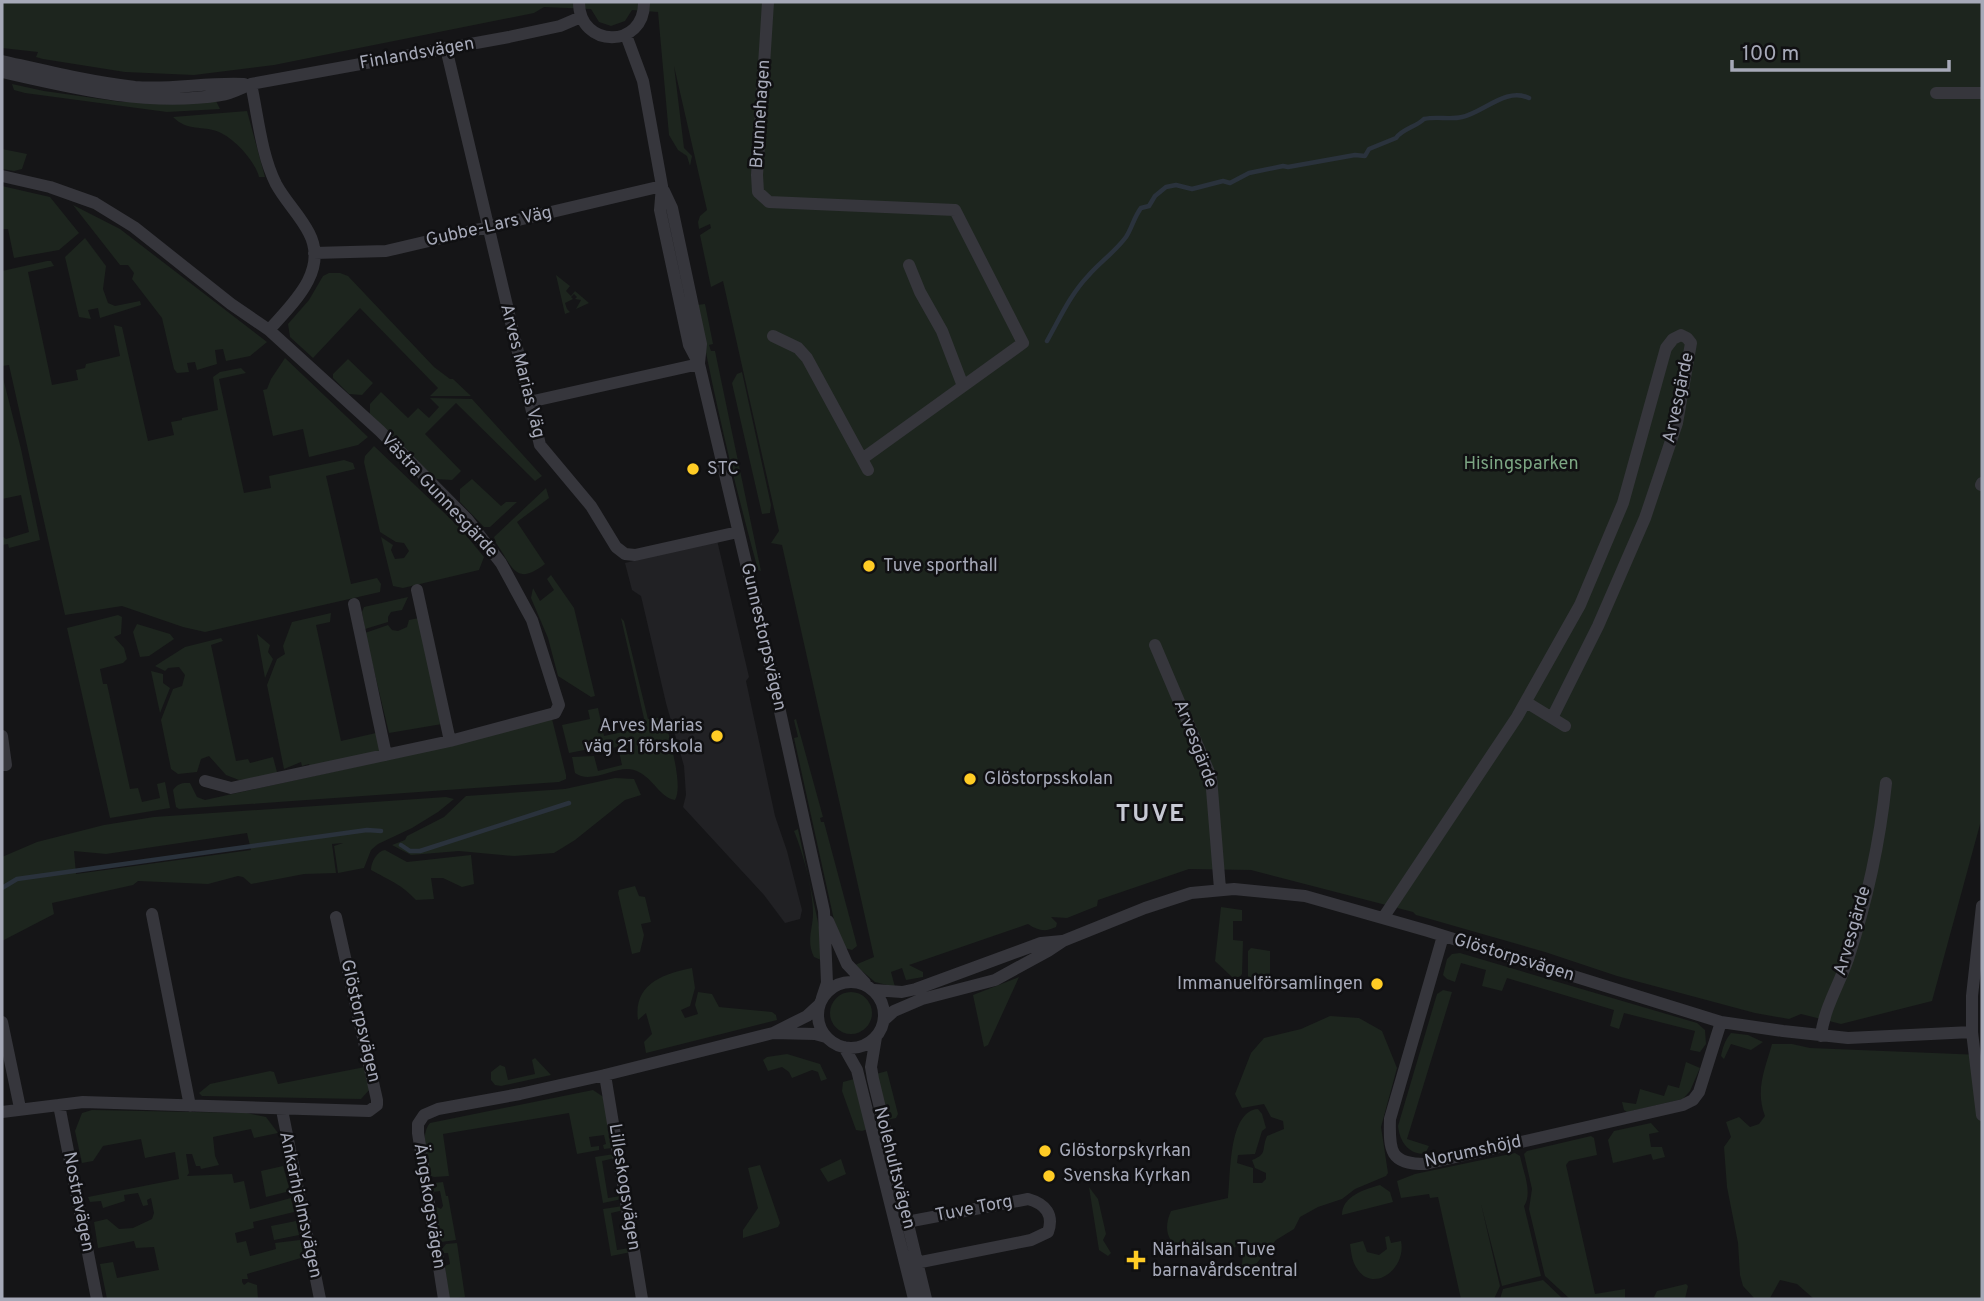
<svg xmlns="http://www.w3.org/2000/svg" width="1984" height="1301" viewBox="0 0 1984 1301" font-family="Overpass,sans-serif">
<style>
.built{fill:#212124}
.green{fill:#1d251e;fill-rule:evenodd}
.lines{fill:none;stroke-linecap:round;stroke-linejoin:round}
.stream{stroke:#2a323c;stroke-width:4.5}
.minor{stroke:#36363c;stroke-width:12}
.poi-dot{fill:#ffcc25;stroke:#101012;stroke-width:2.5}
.labels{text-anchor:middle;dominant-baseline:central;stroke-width:5;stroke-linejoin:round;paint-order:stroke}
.street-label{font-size:18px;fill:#a6a9b8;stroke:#101012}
.park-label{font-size:18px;fill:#7ba582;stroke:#101012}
.poi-label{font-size:18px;fill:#a6a9b8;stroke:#101012;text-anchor:start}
.district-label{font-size:24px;font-weight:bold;letter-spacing:2px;fill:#c7c9d4;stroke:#101012}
</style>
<rect width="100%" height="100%" fill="#151517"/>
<path class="built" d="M717,540l32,137 -3,4 29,135 12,35 15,59 -2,9 -15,4 -21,-28 -81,-88 3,-12 -2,-29 -18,-63 -25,-107 -9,-6 -7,-27z"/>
<path class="green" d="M2,2h1980v815l-50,184 -91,23 -40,-10 -12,5 -34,-6 -138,-37 -72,-24 -129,-37 -3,-3 -162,-42 -62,-1 -91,31 -1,6 -30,12 -16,-1 6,6 -1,4c-10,5 -18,4 -28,-3l-119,41 14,7v5l-17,3 -4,-12 -11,4 4,15 -20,-5 -20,-17 19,-8 -92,-412 -11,-2 8,-12 -56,-250 -12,6 -11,-52 11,-7 -1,-4 -11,5 -1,-7 2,-6 7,-6 -33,-144 10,82 8,8 -2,10 -3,-10 -9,-6 -9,-15 -11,-123 -26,-2 -7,11 -14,5 -12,-4 -8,-13 -47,-2 -10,6 -260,52 -80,10 -69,-3 -82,-13 -7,-2 2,-5 -36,-4z
M12,84l32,7 78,11 94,-1 4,8 -53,3 -142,-19 -11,-3z
M247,111l18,66h-6c-4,-16 -24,-38 -40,-45 -17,-7 -31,0 -46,-15z
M2,149l25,5 -5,15 -8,2 -12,-2z
M2,186l48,11 29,36 -20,17 -45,8 -6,-29h-6z
M73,205l47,24 147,113 -17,14 -24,5 -3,-12 -8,1 2,14 -20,6 -2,-8 -8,1 2,9 -12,1 -3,-4 -12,-51 -30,-39 2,-6 -6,-8h-8z
M85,238l21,28 -3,23 5,14 7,3 25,-5 1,4 -41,13 -2,-10 -10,2 3,9 -12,-2 -14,-60z
M47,261h4l3,5 -26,6 24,113 26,-5 -2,-10 9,-2 1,-4 34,-8 -6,-31 8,2 26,114 26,-6 -3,-13 11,-2v-2l36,-8 -5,-33 7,-5 21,-4 5,5 -27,6 25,114 27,-5 -2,-12 75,-16 9,3 2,6 -29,7 25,108 26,-6 4,6 -1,8 -175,40 -22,-5 -61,-21 -57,9 -56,-250 -7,1v-95z
M329,273h11l8,3 86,91 16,12h3l18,17h-41l8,-8 -78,-80 -47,50 -23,-21 -2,-13 21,-24 14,-24z
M556,275l14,11 -4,5 5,5 4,-5 14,12 -13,6 5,-9 -6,-1 2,-2 -3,-3 -3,3 2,2 -8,4 2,6 3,3 -5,2z
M705,304l8,40 -4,1 2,6h4l46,220 -3,-1c-24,-88 -45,-176 -61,-265z
M285,358l83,79 -10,8 -49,12 -6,-28 -30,7 -10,-46 4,-1 4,-10z
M348,359l25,24 -11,12 -13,-1 -16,-16v-4z
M742,372l29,133 -1,8 -8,1 -30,-131 5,-9z
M2,374l19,75 19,91 -31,8 -1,-4 -6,1v-9l4,3 23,-7 -8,-37 -19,4z
M381,392l27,26 10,-10 11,10 10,-11 -9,-9 42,1 70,77 -7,5 -79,-78 -31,31 36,37 -9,9 -16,-1 -66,-64v-11z
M374,446l86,82 24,29 -5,13 -76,18 -10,-2 -12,-49 12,8 -2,5 4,9 9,-1 5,-7 -5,-8 -8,-1 -16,-10 -16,-70 1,-6z
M472,479l29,27 5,-4h11l-27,25h-6l-24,-25v-13z
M546,488l3,10 -32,24 28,42c-30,23 -32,3 -49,-21l-2,-6z
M551,575l23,33 21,88 -4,1 -33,-21 -10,-38 -17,-40 2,-10 7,13 14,-11 -7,-11z
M408,597l-6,13 -11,2 -3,5v5l-23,7 -3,-17 2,-5z
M331,613l-1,9 -14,3 25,116 35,-8 7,20 -73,16 -1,-5 -7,2 -1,-4 -17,7 -17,-84 10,-26 8,-5 -2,-8 9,-24z
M118,615l4,2 -1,17 -7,3 10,11 3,11 -4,4 -23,6 3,15h4l23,105 8,-1 4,14 18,-4 -3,-14 8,-2 5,26 -60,10 -43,-190z
M419,618l23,106 -53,9 -24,-100 23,-8 4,5 6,1 9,-4 2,-7z
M621,618l3,3 24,98 17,-2c3,19 19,68 10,83 -18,-3 -23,-28 -46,-31 -17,-1 -39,15 -54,4l-3,-16 22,-1 4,15 24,-6 -4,-18 -7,1 -1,-3 -41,8 -7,-28 28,-6 -2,-9 10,-2 6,28 42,-9z
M137,624l33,10 4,5 -25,17 -9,1 -7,-25z
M257,634l13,11 -2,7 5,7 -8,19z
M221,638l2,3 -12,4 25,116 12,-2 2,4 23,-6 5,19 -39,4 -13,-5 -17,-19 -8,3 -4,13 -19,2 -7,-5 -10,-49 12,-31 9,-3 3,-11 -6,-8 -11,1 -3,3 -10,-5 30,-19z
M151,671l12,3v9l7,5 -10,25z
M552,719l14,56v4l-7,3 -380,27 -3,-2 -3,-17c5,-7 9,-7 17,-7l7,14 8,3 250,-55z
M796,719l27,98 -3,1 1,4h3l31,116 2,8 -5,4 -7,-2 -11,-28 -40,-182 4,-1 -4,-17z
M615,778l19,1 7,16 -16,5 -50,40 -21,13 -40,3 -55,-5 -48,4 -19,-10 13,-5 2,-4 37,-19 22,-21 99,-7z
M446,797l8,2 -16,13 -26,16 -34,16 -7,6 -7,18 -26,5 -4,-27 9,-3 -11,1 4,29 -32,1 -53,10 -8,-7 -5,-1 -30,8 -70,-3 -5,4 -81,18 2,11 -52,27v-84l35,-15 67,-17 50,-8zM247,833l4,17 -175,24 -2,-23 32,3z
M798,829l21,98 2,33 -7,-3c-8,-16 -1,-28 -1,-44 0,-24 -10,-60 -19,-82z
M385,850l22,12 64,-7 3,29 -12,3 -19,-9h-12l3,21 -18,1c-15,-16 -27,-20 -45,-30 0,-8 6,-19 14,-20z
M635,886l4,10 6,1 6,25 -10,2 3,11 -4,17 -8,2 -14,-61 1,-3z
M1221,907l21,3v11h-9v19l10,1 -1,33 -3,4 -7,-1 -17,-16z
M1251,948l19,3v29l-3,6 -19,-1v-34z
M1460,953l237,70 8,7 1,14 -6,8 -10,-2 5,-19 -71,-18 -5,16 -9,-3 4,-16 -107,-32 -5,13 -20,-5 4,-16 -25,-7 -6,19 -8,-3 -4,-4 4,-16 5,-5z
M692,968l3,20 -5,18 -9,4 4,8 13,-4 -3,-9 3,-13 14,2 7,13 53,5 4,3 1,5 -131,33 -2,-11 8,-8 -6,-21 -8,7c-5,-36 25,-46 54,-52z
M1019,977l-31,68 -4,2 -11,-52z
M1443,990l9,2 -45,147 22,7 -4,8c-17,0 -25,-12 -27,-28l39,-132z
M830 1013a21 21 0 1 1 42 0a21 21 0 1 1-42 0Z
M1330,1016l29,2 23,13 15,37 -16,59 7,46 -2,3 -31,13 -13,10 -24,8 -18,10 -6,12 -18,11 -20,24 -14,1 2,-25c-6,4 -11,10 -18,12 -30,9 -72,-3 -55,-41l57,-13c3,-23 0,-87 30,-89l4,5 4,14 -4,3 -7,23 -17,1 -1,8 16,5v15h9l4,-4v-6l-11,-5 -3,-8c16,-6 9,-10 15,-24l17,-7 -1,-8 -12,-4 -7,-13 -22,4 -7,-14 16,-41 13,-15 37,-9z
M1731,1033l17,2 15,7 -12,8 -20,-6 -7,15 -3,-3c2,-9 4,-16 10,-23z
M1772,1044h20l18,4 172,7v244h-168l-17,-15 -17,-4 -10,18 -15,1 -12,-13 -3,-11 -2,-32 -11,-56 -3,-40 7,-10 -5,-15 13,-5 11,10 9,-3 6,-8c-10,-26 0,-47 7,-72z
M787,1054l33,10 7,15 -6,2 -3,-9 -6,-2 -20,8 -3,-6 -7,-5 -14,4 -5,-11 4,-3z
M535,1058l16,17 -50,11 -6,-1 -4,-5v-8l9,-7 5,2 3,13 27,-6 -3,-14z
M1686,1062l14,6 -10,23 -7,8 -56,13 -3,-2 -2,-8 14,2 4,-15 24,7 4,-11 11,3z
M365,1067l5,22 -9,10 -159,-3 -3,-3 11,-9 60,-13 4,1 4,12z
M887,1071l11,43 -2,4 -9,2 -11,-46z
M854,1079l14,50 -6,2 -6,-1 -14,-39 1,-9z
M593,1090l12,8 7,50 -8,1 -1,-4 3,-1 -2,-9 -15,2 2,10 8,-1v4l-22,4 -8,-41 -126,21 6,42 -15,1 -3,-1c-3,-16 -12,-40 -1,-53z
M92,1110l155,3 19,4 12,16 -24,5 -3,-9 -38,8 2,19 4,9 -18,4 -1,-3h-4l-4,-12h-6l3,19 -2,3 45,-2 2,9 10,-2 6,28 41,-11 3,14 -41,10 1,6 -19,5 2,10 9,-2 4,15 26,-7 -1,-6 25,-3 4,17 -57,17 1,5h-6v3l2,3 4,-3 9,3 1,14h-151l-7,-35 13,-2 4,16 42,-8 -5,-23 -18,1 -2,-7 -36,7 -4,-26 13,-3 12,10 14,-1 19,-9 2,-6 -3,-15 -4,2 1,5 -5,1 -5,-13 -14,2 1,6 -22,7 -2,-7 -11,1 -2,-5 91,-18 -4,-27 -30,6 -4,-19 -38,7 -10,15 -11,2 -7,-32 7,-18z
M1651,1123l8,9 -10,2 2,13h11l3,10 -12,3 -2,-6 -38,9 -5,-23 6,-9z
M1591,1136l3,2 3,17 -28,6 -3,4 29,129 30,-5v10h-55l-25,-23 -16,-67 3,-20 -8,-35 3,-3z
M1515,1153l5,3c3,15 13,37 4,50l17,70 -39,10 -21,-82 19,82 -6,13h-33l-23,-102 -8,1 -1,-4 -28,4 -4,-17 18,-7z
M614,1154l1,4 -13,3 6,37 13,-2 1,3 -19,4 -8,-46z
M841,1159l5,15 -18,8 -8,-13z
M760,1165l20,58 -2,4 -35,11v-8l15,-22 -10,-40z
M283,1166l7,25 -24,6 -5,-26z
M443,1182l3,14h2l8,44 -15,2 -6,-36 6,3 2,-3 -3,-15 -7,1 -1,-6 2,-3z
M1380,1185l10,7 3,10 -51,13c0,-19 23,-26 38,-30z
M1089,1187l9,12 8,35 -3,6 8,13 -3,3 -9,-6z
M623,1206l1,4 -13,3 6,37 13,-2 1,4 -20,4 -8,-47z
M296,1221l3,14 -25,5 -3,-14z
M1389,1236l2,7 10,-2c6,28 -29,54 -45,26 -4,-6 -5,-16 -6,-23l13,-3 4,11 12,3 8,-6 -2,-12z
M457,1243l8,54 -16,2 -4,-33 5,-2 -2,-11h-4l-2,-4 4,-5z
M1543,1280l20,19h-63l3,-10z
M1686,1284l2,2 -3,13h-26l-5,-2 3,-6z"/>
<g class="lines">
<path class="stream" d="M1047,341c13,-23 23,-46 41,-65 12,-14 27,-24 38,-39 6,-9 8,-20 15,-29l8,-2 6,-10 11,-9 10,-2 16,4 31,-8 7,2 19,-10 34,-7 5,1 67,-12 10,1 4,-7 27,-11c6,-9 20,-11 28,-19 13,-3 25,1 38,-2 22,-5 44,-30 67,-19
M401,845l9,6h10l149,-48
M2,888l15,-9 350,-49 14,1"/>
<path class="minor" d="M579,2c0,47 66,47 65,0
M768,2l-11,173 1,17 11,10 186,8 68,133 -161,116
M626,35l17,46 19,105 -2,24 29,135 10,19 67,284 58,263 3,72 -5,15
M446,48l94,397 51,61 25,41 9,7 10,1 103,-23
M2,61c44,10 88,21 133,26 37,3 72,-5 109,-3
M2,72c70,16 146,35 219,23 10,-1 20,-7 30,-11l258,-47 51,-11 21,-9
M251,84c7,32 10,70 25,100 9,17 24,31 33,49 20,38 -17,71 -40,97
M1936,93h46
M2,176l48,11 45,16 39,24 97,77 38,26 111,101 87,88 34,44 31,57 27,85 -4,8 -105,28 -219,47 -26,-7
M664,191l8,17 29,136 -2,19
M314,253l72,-2 276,-65
M909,265l11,27 22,39 21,55
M773,336l25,12 9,10 61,112
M529,402l170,-38
M1981,485l1,-2
M417,590l33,151
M354,604l32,151
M1155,645l56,132 9,112
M1526,702l39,24
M2,736l4,29h-4
M1982,906l-10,90v36l10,83
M152,914l38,192
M1383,918l134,-201 63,-112 43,-102 43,-155 7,-9 8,-4 6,3 4,5 -14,80 -32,95 -47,108 -46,92
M828,921l19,43 18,19
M1443,936l-53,183c-1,32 0,45 35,45l258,-59 10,-5 6,-8 22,-70
M818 1015a33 33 0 1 1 66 0a33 33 0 1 1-66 0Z
M874,990l28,2 14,-3 125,-46 21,-2
M884,1020l10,-9 28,-12 73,-19 53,-29 15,-10 82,-33 46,-15 43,-4 71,7 123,35 293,91 62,9 65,7 124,-6
M2,1022l18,86
M773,1033l34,-17 12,-11
M1821,1036c3,-28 18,-51 27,-77 18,-55 32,-119 38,-176
M876,1037l-5,30 2,12 53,220
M844,1047l13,23 57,229
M605,1075l37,224
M59,1105l38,194
M282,1110l38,189
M2,1112l81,-10 286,9 8,-6v-5l-41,-183
M896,1224l132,-25c18,5 26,16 20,33l-17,8 -125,25
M444,1299l-26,-166v-9l6,-9 14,-6 82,-15 85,-19 168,-42 42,1 11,3"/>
</g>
<g class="poi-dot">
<circle cx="693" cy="469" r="7"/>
<circle cx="869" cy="566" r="7"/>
<circle cx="717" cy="736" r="7"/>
<circle cx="970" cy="779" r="7"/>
<circle cx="1377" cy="984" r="7"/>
<circle cx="1045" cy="1151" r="7"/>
<circle cx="1049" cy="1176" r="7"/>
<path d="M1132.5 1249.5h7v7h7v7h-7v7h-7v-7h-7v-7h7z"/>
</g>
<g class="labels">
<g class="street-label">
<text transform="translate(417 54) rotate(-10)">Finlandsvägen</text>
<text transform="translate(761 114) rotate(-86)">Brunnehagen</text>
<text transform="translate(489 227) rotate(-13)">Gubbe-Lars Väg</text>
<text transform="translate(522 371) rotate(76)">Arves Marias Väg</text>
<text transform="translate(1679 398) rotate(-78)">Arvesgärde</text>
<text transform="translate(439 496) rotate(47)">Västra Gunnesgärde</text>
<text transform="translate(763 637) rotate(77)">Gunnestorpsvägen</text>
<text transform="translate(1195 744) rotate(69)">Arvesgärde</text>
<text transform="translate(1853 931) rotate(-74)">Arvesgärde</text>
<text transform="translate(1514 958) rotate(17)">Glöstorpsvägen</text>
<text transform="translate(360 1021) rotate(77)">Glöstorpsvägen</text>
<text transform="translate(1473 1152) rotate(-12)">Norumshöjd</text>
<text transform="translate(894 1168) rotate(76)">Nolehultsvägen</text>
<text transform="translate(624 1187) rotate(81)">Lilleskogsvägen</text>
<text transform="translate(78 1202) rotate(79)">Nostravägen</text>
<text transform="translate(300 1205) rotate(78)">Ankarhjelmsvägen</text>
<text transform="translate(429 1206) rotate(81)">Ängskogsvägen</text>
<text transform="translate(974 1209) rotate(-11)">Tuve Torg</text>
</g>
<g class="park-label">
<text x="1521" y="464">Hisingsparken</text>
</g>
<g class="poi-label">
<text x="707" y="469">STC</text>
<text x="883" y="566">Tuve sporthall</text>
<text x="703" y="726" text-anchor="end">Arves Marias<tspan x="703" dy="21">väg 21 förskola</tspan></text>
<text x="984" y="779">Glöstorpsskolan</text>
<text x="1363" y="984" text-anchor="end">Immanuelförsamlingen</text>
<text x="1059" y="1151">Glöstorpskyrkan</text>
<text x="1063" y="1176">Svenska Kyrkan</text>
<text x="1152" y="1250">Närhälsan Tuve<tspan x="1152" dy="21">barnavårdscentral</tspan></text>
</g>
<g class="district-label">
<text x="1151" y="815">TUVE</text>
</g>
</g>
<rect width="1984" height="1301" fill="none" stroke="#a6a9b8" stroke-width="7"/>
<path d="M1732 60v10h217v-10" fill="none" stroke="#a6a9b8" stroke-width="3.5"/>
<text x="1742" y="60" font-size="21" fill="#a6a9b8" stroke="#101012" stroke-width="5" paint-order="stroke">100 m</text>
</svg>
